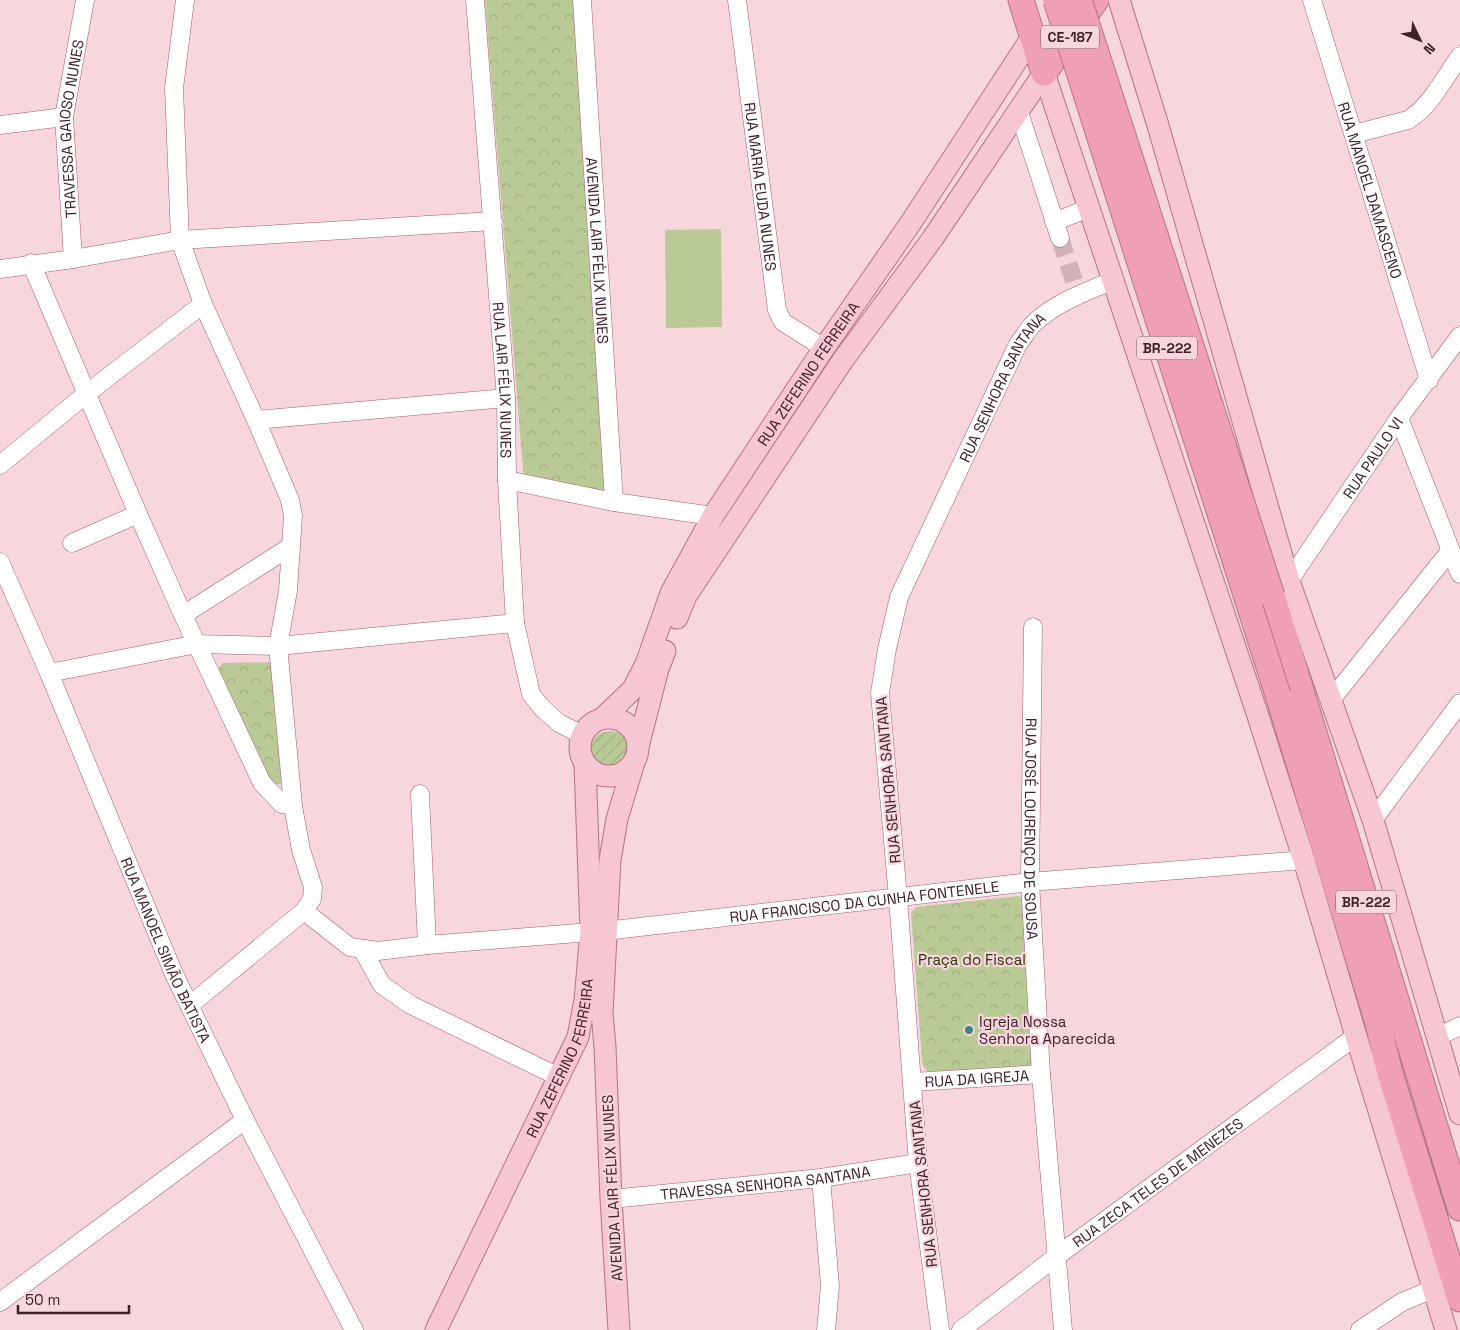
<svg xmlns="http://www.w3.org/2000/svg" width="1460" height="1330" viewBox="0 0 1460 1330" font-family="'Space Grotesk',sans-serif">
<style>
.grass{fill:#b9ca96}
.park{fill:url(#park-crowns)}
.garden{fill:url(#garden-furrows)}
.lines{fill:none;stroke-linecap:round;stroke-linejoin:round}
.minor-tunnel{stroke:#d2b2b9;stroke-width:18;stroke-dasharray:18 9;stroke-linecap:butt}
.minor-casing{stroke:#a45c70;stroke-width:19}
.major-casing{stroke:#b27484;stroke-width:23}
.highway-casing{stroke:#b27484;stroke-width:27}
.minor{stroke:#fff;stroke-width:18}
.major{stroke:#f6c6d3;stroke-width:21}
.highway{stroke:#f0a0b5;stroke-width:25}
.highway-bridge-casing{stroke:#b27484;stroke-width:27;stroke-linecap:butt}
.highway-bridge{stroke:#f0a0b5;stroke-width:25}
.poi-dot{fill:#41867c;stroke:#f7d6dd;stroke-width:2}
.labels{text-anchor:middle;dominant-baseline:central;stroke-width:4.5;stroke-linejoin:round;paint-order:stroke}
.shield{fill:#f7d6dd;stroke:#765760;stroke-width:1}
.shield-label{font-size:14px;font-weight:bold;fill:#3f212a}
.street-label{font-size:15px;fill:#3f212a;stroke:#f7d6dd}
.park-label{font-size:15px;fill:#293405;stroke:#f7d6dd}
.poi-label{font-size:15px;fill:#3f212a;stroke:#f7d6dd;text-anchor:start}
</style>
<defs>
<pattern id="park-crowns" width="20" height="18" patternUnits="userSpaceOnUse" patternTransform="scale(1.25)"><rect width="20" height="18" fill="#b9ca96"/><path d="M2 6a3 3 0 1 1 6 0M12 15a3 3 0 1 1 6 0" fill="none" stroke="#a0ad81"/></pattern>
<pattern id="garden-furrows" width="10" height="10" patternUnits="userSpaceOnUse" patternTransform="scale(1.25)"><rect width="10" height="10" fill="#b9ca96"/><path d="M-1 1l2-2M0 10L10 0M9 11l2-2" fill="none" stroke="#a0ad81"/></pattern>
</defs>
<rect width="100%" height="100%" fill="#f7d6dd"/>
<path class="grass" d="M721,229l1,98 -56,1 -1,-98z"/>
<path class="park" d="M485,0h89l32,492 -82,-10z
M276,662l7,121 -7,2 -6,-1 -52,-114 4,-7z
M1019,896l5,5 11,168 -106,4 -6,-7 -1,-7 -11,-146 5,-6z"/>
<path class="garden" d="M590 751a20 20 0 1 1 40 0a20 20 0 1 1-40 0Z"/>
<g class="lines">
<path class="minor-tunnel" d="M1060,238l14,43"/>
<defs>
<g id="minor">
<path d="M185,0l-11,88 6,152 23,64 53,116 34,80 3,16 -5,75 -10,55 15,160 8,44 12,37 -1,12 -8,12 -114,94"/>
<path id="s1" d="M475,0l31,398 1,82 8,143 16,71 11,14 17,15 23,12"/>
<path id="s2" d="M582,0l32,502"/>
<path id="s3" d="M737,0l40,310 6,12 41,26"/>
<path id="s4" d="M1312,0l117,380"/>
<path d="M1018,109l42,129"/>
<path d="M0,125l64,-8"/>
<path d="M1354,134l54,-14c23,-14 37,-43 52,-64"/>
<path d="M1054,222l35,-14"/>
<path id="s5" d="M73,259l-9,-142 21,-117"/>
<path d="M31,263l107,251 45,101 79,168 20,21 11,2"/>
<path d="M0,269l73,-10 107,-19 313,-19"/>
<path d="M1399,418l61,156"/>
<path d="M256,420l250,-22"/>
<path d="M0,465l86,-71 117,-90"/>
<path d="M507,480l107,22 99,14"/>
<path d="M72,543l66,-29"/>
<path id="s6" d="M0,562l49,111 125,301 71,146 109,210"/>
<path id="s7" d="M1289,581l110,-163 61,-82"/>
<path d="M183,615l107,-68"/>
<path id="s8" d="M1033,627l-3,255 11,192 22,256"/>
<path d="M49,673l148,-29 81,2 237,-23"/>
<path d="M1331,700l119,-149"/>
<path d="M420,794l7,151"/>
<path d="M1373,820l87,-117"/>
<path d="M304,911l46,36 28,4 49,-6 164,-13"/>
<path id="s9" d="M605,931l425,-49 274,-22"/>
<path d="M362,949l20,36 29,20 148,72"/>
<path d="M1437,1037l23,-11"/>
<path id="s10" d="M913,1082l128,-8"/>
<path d="M821,1178l9,108 -4,44"/>
<path id="s11" d="M611,1199l210,-21 97,-15"/>
<path d="M0,1302l245,-182"/>
<path id="s12" d="M940,1330l-22,-167 -20,-265 -18,-205 7,-44 12,-52 119,-253c5,-6 9,-13 14,-19 21,-21 55,-34 82,-45"/>
<path id="s13" d="M961,1330l96,-74 299,-220"/>
<path d="M1360,1330l42,-28 31,-13"/>
</g>
<g id="major">
<path d="M1119,0l38,122 132,459 84,239 87,294"/>
<path d="M1044,73l214,643 46,144 52,176 90,294"/>
<path d="M677,618l9,-22 157,-236 90,-122 111,-165"/>
<circle cx="609" cy="747" r="29"/>
<path id="s14" d="M603,718l30,-29 13,-25 25,-71 42,-77 111,-168 86,-124 122,-187"/>
<path d="M638,747l20,-78 7,-18"/>
<path id="s15" d="M436,1330l142,-293 7,-37 6,-68 -6,-168"/>
<path d="M619,1330l-8,-131 -6,-152 -3,-34 8,-153 7,-41 18,-60"/>
</g>
<path id="highway" d="M1021,0l23,73
M1044,73l52,-73
M1272,596l188,612
M1278,695l99,325 13,53 70,226"/>
</defs>
<use href="#minor" class="minor-casing"/>
<use href="#major" class="major-casing"/>
<use href="#highway" class="highway-casing"/>
<use href="#minor" class="minor"/>
<use href="#major" class="major"/>
<use href="#highway" class="highway"/>
<defs>
<path id="highway-bridge" d="M1056,0l222,695
M1079,0l193,596"/>
</defs>
<use href="#highway-bridge" class="highway-bridge-casing"/>
<use href="#highway-bridge" class="highway-bridge"/>
</g>
<circle class="poi-dot" cx="969" cy="1030" r="5"/>
<g class="labels">
<g class="shield">
<rect x="1041" y="25.5" width="58" height="23" rx="4"/>
<rect x="1137" y="336.5" width="60" height="23" rx="4"/>
<rect x="1336" y="890.5" width="60" height="23" rx="4"/>
</g>
<g class="shield-label">
<text x="1070" y="37">CE-187</text>
<text x="1167" y="348">BR-222</text>
<text x="1366" y="902">BR-222</text>
</g>
<g class="street-label">
<text stroke="none"><textPath href="#s5" startOffset="131">TRAVESSA GAIOSO NUNES</textPath></text>
<text stroke="none"><textPath href="#s3" startOffset="188">RUA MARIA EUDA NUNES</textPath></text>
<text stroke="none"><textPath href="#s4" startOffset="199">RUA MANOEL DAMASCENO</textPath></text>
<text stroke="none"><textPath href="#s2" startOffset="251">AVENIDA LAIR FÉLIX NUNES</textPath></text>
<text stroke="none"><textPath href="#s14" startOffset="404">RUA ZEFERINO FERREIRA</textPath></text>
<text stroke="none"><textPath href="#s1" startOffset="381">RUA LAIR FÉLIX NUNES</textPath></text>
<text stroke="none"><textPath href="#s12" startOffset="972">RUA SENHORA SANTANA</textPath></text>
<text stroke="none"><textPath href="#s7" startOffset="149">RUA PAULO VI</textPath></text>
<text transform="translate(888 780) rotate(-95)">RUA SENHORA SANTANA</text>
<text stroke="none"><textPath href="#s8" startOffset="202">RUA JOSÉ LOURENÇO DE SOUSA</textPath></text>
<text stroke="none"><textPath href="#s9" startOffset="261">RUA FRANCISCO DA CUNHA FONTENELE</textPath></text>
<text stroke="none"><textPath href="#s6" startOffset="422">RUA MANOEL SIMÃO BATISTA</textPath></text>
<text stroke="none"><textPath href="#s15" startOffset="300">RUA ZEFERINO FERREIRA</textPath></text>
<text stroke="none"><textPath href="#s10" startOffset="64">RUA DA IGREJA</textPath></text>
<text stroke="none"><textPath href="#s11" startOffset="155">TRAVESSA SENHORA SANTANA</textPath></text>
<text stroke="none"><textPath href="#s13" startOffset="246">RUA ZECA TELES DE MENEZES</textPath></text>
<text transform="translate(923 1184) rotate(-96)">RUA SENHORA SANTANA</text>
<text transform="translate(612 1188) rotate(-93)">AVENIDA LAIR FÉLIX NUNES</text>
</g>
<g class="park-label">
<text x="972" y="959">Praça do Fiscal</text>
</g>
<g class="poi-label">
<text x="979" y="1021">Igreja Nossa<tspan x="979" dy="17">Senhora Aparecida</tspan></text>
</g>
</g>
<g transform="translate(1420 40) rotate(133)" stroke="#f7d6dd" stroke-width="4" paint-order="stroke">
<path d="M0-4L9 19L0 12L-9 19Z" fill="#3f212a"/>
<text y="-8" font-size="14" font-weight="bold" text-anchor="middle" fill="#3f212a">N</text>
</g>
<path d="M18 1305v8h111v-8" fill="none" stroke="#3f212a" stroke-width="2.5"/>
<text x="25" y="1305" font-size="15" fill="#3f212a" stroke="#f7d6dd" stroke-width="4" paint-order="stroke">50 m</text>
</svg>
